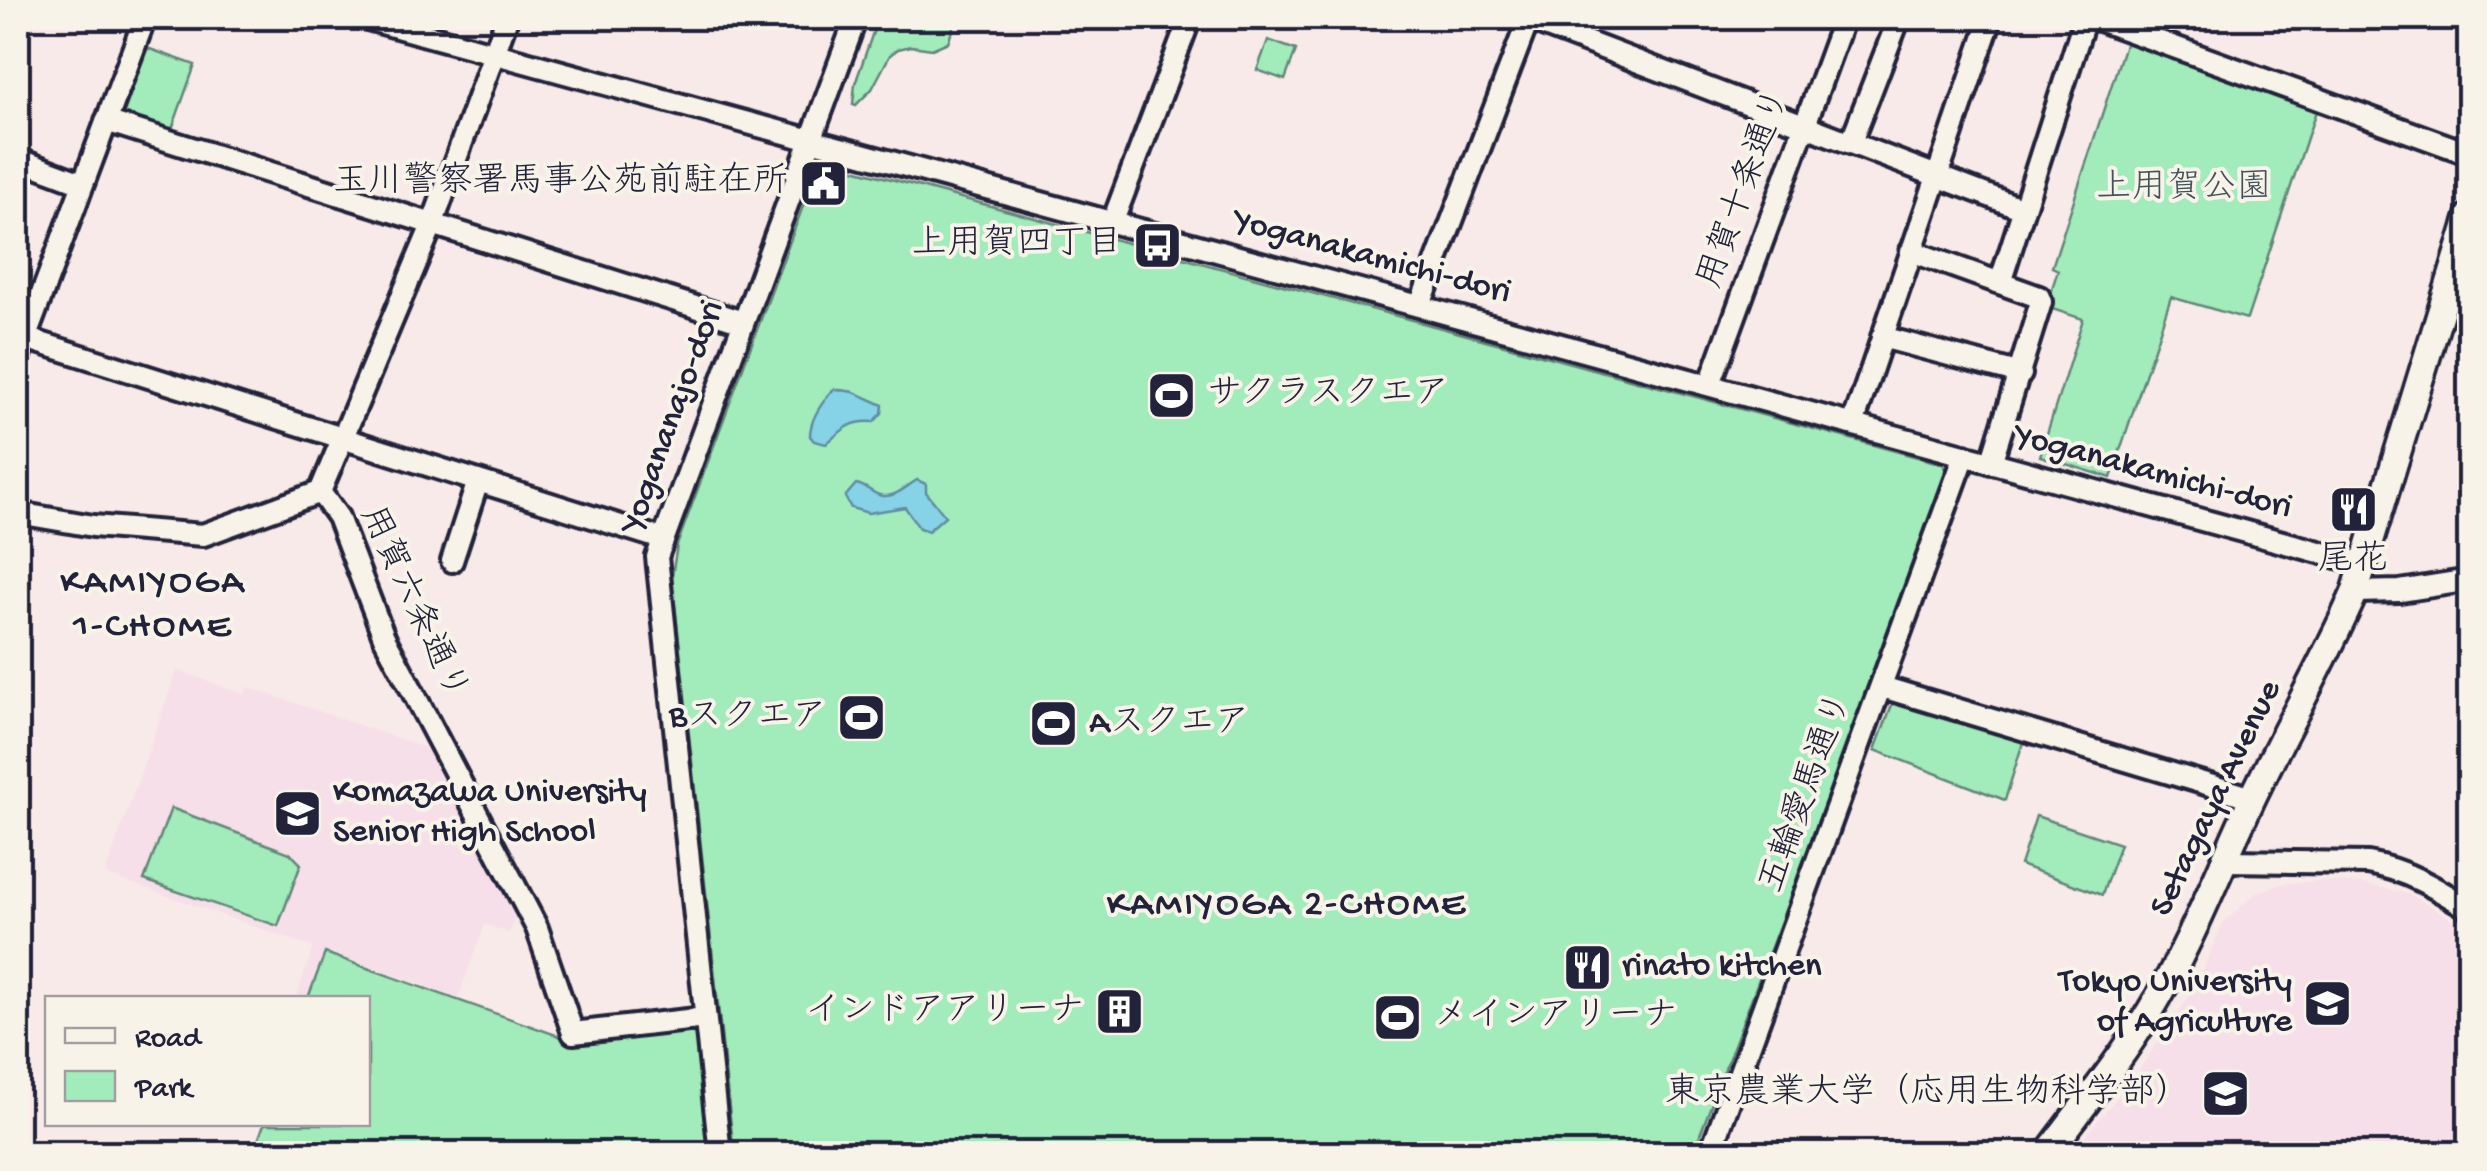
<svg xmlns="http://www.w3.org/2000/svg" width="2487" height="1171" viewBox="0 0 2487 1171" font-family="'Gochi Hand','Klee One',sans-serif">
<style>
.built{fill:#f6dfe8}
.green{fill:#a2ebba;stroke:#62867a;stroke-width:2.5}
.water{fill:#86d2e6;stroke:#5e8ca2;stroke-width:2.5}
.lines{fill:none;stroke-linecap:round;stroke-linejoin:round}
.minor-casing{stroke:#22223b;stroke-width:28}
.major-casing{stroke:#22223b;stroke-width:32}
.minor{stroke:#f7f3e8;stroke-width:20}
.major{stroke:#f7f3e8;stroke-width:25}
.labels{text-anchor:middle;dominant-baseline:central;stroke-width:8;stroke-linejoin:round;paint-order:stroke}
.poi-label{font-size:35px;fill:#22223b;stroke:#f7f3e8;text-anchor:end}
.street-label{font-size:35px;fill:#22223b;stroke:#f7f3e8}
.park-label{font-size:35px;fill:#42545b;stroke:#f7f3e8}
.neighbourhood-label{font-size:38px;letter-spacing:2.5px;fill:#22223b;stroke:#f7f3e8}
</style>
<rect width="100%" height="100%" fill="#f7eae8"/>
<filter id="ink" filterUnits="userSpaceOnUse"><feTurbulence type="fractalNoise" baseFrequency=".01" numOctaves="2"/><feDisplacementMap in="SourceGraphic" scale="20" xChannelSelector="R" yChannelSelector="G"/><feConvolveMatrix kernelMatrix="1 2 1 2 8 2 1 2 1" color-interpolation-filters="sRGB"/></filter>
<g filter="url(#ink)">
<path class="built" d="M177,670l68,25 3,-8 189,65 87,165 -10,4 -5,12 -24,-9 -27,74 -133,-47 -18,47h-11l17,-51 -208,-73z
M2317,881l47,3 48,11 57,35v223h-398l64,-77 38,-56 23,-34 27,-63 32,-29 26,-10z"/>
<path class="green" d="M878,18h73l2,11 -5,13 -16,7 -21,-3 -13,3 -8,6 -18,34 -16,16 -3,-1 2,-20z
M1268,40l28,10 -11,30 -28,-10z
M2126,41l190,70 -69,208 -76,-22 -60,181 -71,-22 43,-137 -37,-12 12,-37 -6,-3z
M147,48l48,17 -24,67 -48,-17z
M843,166l1100,298 7,11 -257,678 -959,1 -62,-578 5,-31 132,-355 24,7z
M1894,699l130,40 -19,61 -130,-50z
M171,808l119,45 11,11 -23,62 -134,-46z
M2036,816l84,28 -18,51 -82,-30z
M325,953l248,88 126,-14 9,126 -455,1 11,-30h104v-126h-60z"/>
<path class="water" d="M834,389l20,3 29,13 -1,8 -8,9c-23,-2 -31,7 -48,22l-12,-3 -4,-5c0,-18 12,-34 24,-47z
M917,480l9,4v8l19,24 -17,15 -9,-3 -14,-21 -37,6 -17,-5 -6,-11 11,-13c11,2 14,8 23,11 14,5 26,-8 38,-15z"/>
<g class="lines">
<defs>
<path id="minor" d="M364,18l1999,546
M507,18l-75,207 -112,267 18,25 46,120 153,291 36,105 132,-15
M1524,18l499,191
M2094,18l376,136
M106,121l637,201
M1851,142l48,-124
M18,159l64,24
M1113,221l77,-203
M1911,251l89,32
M1420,305l109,-287
M1882,337l139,37
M25,338l637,201
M18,358l127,-340
M1710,384l134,-366
M1853,424l138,-406
M1991,463l50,-161 -2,-5 -39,-14 85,-265
M18,513l75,13 110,9 117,-43
M452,561l26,-80
M2355,592l45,-1 70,-11
M1882,687l371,111
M2226,861l142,2c39,7 68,25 102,46
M720,1154l-63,-597 199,-539
M1710,1154l255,-699"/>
<path id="major" d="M2047,1154c35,-47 73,-93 103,-143 42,-69 69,-142 103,-214 33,-69 71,-135 102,-205l115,-376"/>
</defs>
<use href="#minor" class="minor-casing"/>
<use href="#major" class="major-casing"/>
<use href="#minor" class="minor"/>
<use href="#major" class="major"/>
</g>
</g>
<defs>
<symbol id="civic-square" viewBox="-11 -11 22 22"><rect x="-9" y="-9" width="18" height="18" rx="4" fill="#22223b" stroke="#f7f3e8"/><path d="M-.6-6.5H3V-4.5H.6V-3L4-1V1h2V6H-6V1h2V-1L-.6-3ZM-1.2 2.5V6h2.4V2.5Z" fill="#fff"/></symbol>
<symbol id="bus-square" viewBox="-11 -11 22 22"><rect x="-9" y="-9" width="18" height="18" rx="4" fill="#22223b" stroke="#f7f3e8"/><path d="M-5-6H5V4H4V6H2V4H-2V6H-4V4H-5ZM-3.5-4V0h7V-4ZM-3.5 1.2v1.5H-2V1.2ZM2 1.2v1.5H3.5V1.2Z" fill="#fff"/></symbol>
<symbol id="stadium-square" viewBox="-11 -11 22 22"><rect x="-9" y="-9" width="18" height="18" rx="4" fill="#22223b" stroke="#f7f3e8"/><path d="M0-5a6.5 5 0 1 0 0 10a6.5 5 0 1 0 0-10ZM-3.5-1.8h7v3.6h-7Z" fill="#fff"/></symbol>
<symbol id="restaurant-square" viewBox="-11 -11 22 22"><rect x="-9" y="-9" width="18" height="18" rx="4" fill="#22223b" stroke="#f7f3e8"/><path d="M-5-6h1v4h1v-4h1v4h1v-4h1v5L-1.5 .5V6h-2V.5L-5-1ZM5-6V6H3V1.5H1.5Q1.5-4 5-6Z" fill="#fff"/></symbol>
<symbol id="school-square" viewBox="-11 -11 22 22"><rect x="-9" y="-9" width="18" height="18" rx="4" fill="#22223b" stroke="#f7f3e8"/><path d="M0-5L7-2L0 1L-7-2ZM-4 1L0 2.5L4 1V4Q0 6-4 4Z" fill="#fff"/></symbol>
<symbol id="university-square" viewBox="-11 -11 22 22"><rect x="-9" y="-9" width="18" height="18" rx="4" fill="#22223b" stroke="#f7f3e8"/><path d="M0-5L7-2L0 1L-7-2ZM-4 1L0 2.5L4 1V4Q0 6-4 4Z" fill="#fff"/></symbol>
<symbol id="building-square" viewBox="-11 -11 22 22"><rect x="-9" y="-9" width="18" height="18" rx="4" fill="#22223b" stroke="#f7f3e8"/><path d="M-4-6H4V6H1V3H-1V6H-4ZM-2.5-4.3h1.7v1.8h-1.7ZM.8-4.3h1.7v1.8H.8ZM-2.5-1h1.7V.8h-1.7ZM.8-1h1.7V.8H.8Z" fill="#fff"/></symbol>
</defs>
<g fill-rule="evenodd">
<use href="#civic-square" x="796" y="156" width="55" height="55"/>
<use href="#bus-square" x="1130" y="218" width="55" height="55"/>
<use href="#stadium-square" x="1144" y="368" width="55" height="55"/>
<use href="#restaurant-square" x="2326" y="482" width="55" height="55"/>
<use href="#stadium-square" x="834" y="690" width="55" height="55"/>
<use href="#stadium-square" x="1026" y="696" width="55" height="55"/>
<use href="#school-square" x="270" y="786" width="55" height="55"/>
<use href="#restaurant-square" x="1560" y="940" width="55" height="55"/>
<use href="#university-square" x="2300" y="976" width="55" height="55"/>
<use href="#building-square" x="1092" y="984" width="55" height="55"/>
<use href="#stadium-square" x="1370" y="990" width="55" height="55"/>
<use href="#university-square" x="2198" y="1066" width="55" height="55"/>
</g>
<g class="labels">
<g class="poi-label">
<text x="788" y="183">玉川警察署馬事公苑前駐在所</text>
<text x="1122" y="245">上用賀四丁目</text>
<text x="1207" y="395" text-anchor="start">サクラスクエア</text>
<text x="2353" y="561" text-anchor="middle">尾花</text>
<text x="827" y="718">Bスクエア</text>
<text x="1089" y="724" text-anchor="start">Aスクエア</text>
<text x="333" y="793" text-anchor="start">Komazawa University<tspan x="333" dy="40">Senior High School</tspan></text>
<text x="1622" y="967" text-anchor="start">rinato kitchen</text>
<text x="2292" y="983">Tokyo University<tspan x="2292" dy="40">of Agriculture</tspan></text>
<text x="1085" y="1012">インドアアリーナ</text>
<text x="1433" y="1017" text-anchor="start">メインアリーナ</text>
<text x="2190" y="1094">東京農業大学（応用生物科学部）</text>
</g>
<g class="street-label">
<text transform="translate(1746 189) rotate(-70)">用賀十条通り</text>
<text transform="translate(1372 258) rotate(15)">Yoganakamichi-dori</text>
<text transform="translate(674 417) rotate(-70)">Yogananajo-dori</text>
<text transform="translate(2153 473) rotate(15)">Yoganakamichi-dori</text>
<text transform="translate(412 604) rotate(65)">用賀六条通り</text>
<text transform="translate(1808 793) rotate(-70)">五輪愛馬通り</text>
<text transform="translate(2217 799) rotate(-64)">Setagaya Avenue</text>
</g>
<g class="park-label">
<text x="2184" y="189">上用賀公園</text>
</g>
<g class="neighbourhood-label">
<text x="153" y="584">KAMIYOGA<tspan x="153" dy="44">1-CHOME</tspan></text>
<text x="1287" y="906">KAMIYOGA 2-CHOME</text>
</g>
</g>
<rect width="2487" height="1171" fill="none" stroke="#f7f3e8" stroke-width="60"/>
<rect x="30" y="30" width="2427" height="1111" fill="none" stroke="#22223b" stroke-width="4" filter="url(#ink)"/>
<rect x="45" y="996" width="325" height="130" fill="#f7f3e8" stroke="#a29fa3" stroke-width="2.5"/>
<rect x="65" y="1028" width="50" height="15" fill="#f7f3e8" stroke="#a29fa3" stroke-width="2.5"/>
<text x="135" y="1046" font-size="30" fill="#22223b">Road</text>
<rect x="65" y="1071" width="50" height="30" fill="#a2ebba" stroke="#a29fa3" stroke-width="2.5"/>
<text x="135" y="1096" font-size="30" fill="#22223b">Park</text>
</svg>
